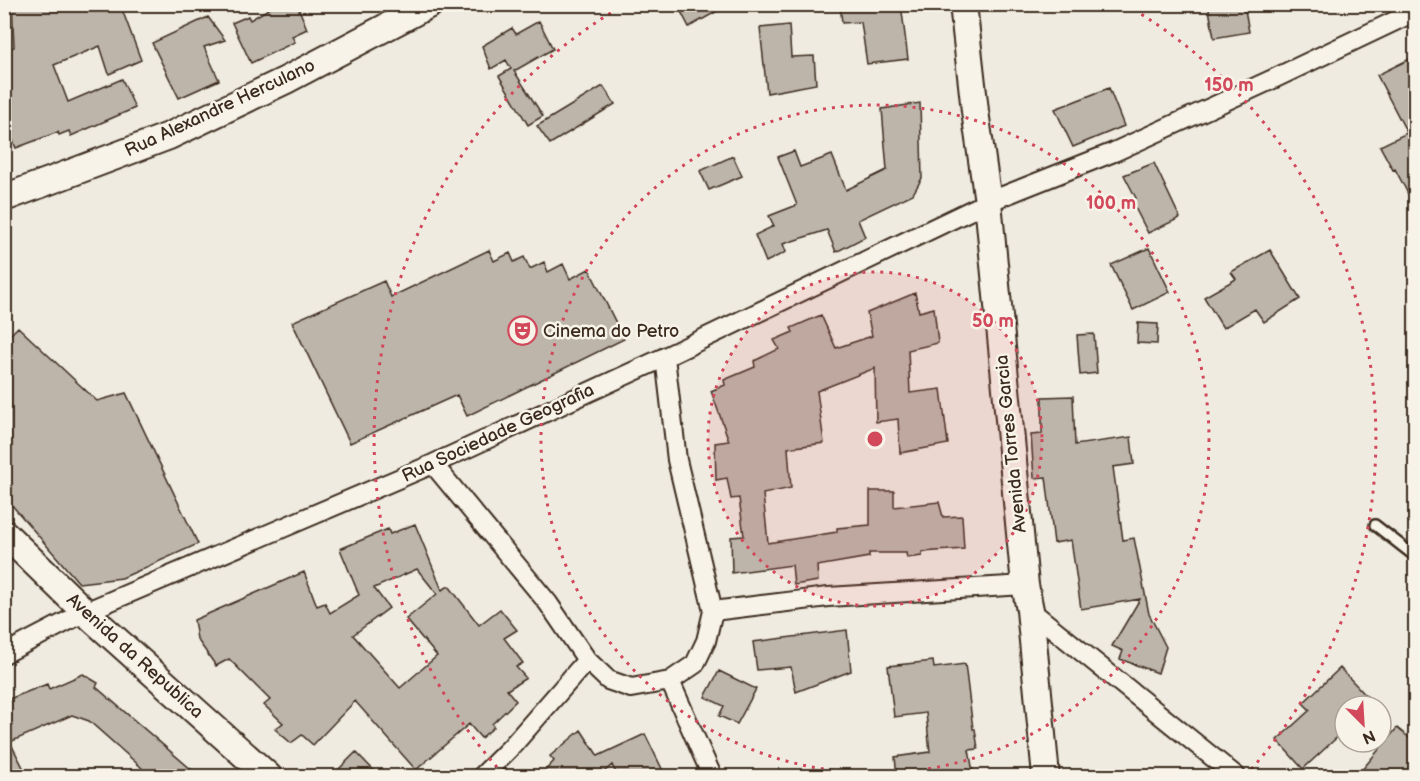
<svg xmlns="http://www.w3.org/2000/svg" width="1420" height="781" viewBox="0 0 1420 781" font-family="'Balsamiq Sans',sans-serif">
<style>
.building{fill:#bdb5aa;stroke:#3b2a1e;stroke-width:1.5;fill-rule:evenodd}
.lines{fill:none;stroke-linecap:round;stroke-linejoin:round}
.lane-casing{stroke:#3b2a1e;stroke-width:14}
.street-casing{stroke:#3b2a1e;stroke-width:22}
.secondary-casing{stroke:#3b2a1e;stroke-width:30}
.lane{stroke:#f7f3e8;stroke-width:9}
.street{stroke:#f7f3e8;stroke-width:18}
.secondary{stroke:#f7f3e8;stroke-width:26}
.ring{fill:none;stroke:#d1495b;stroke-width:3;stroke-dasharray:3 6}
.labels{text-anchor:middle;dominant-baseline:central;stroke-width:5;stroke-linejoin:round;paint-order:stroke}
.street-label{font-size:18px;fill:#3b2a1e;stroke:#f7f3e8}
.poi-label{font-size:18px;fill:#3b2a1e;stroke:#f7f3e8;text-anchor:start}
.centre{fill:#d1495b;stroke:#f7f3e8;stroke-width:3}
.ring-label{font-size:18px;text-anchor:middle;font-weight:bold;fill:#d1495b;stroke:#f7f3e8;stroke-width:5;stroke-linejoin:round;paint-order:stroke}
</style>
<rect width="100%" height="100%" fill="#efebe0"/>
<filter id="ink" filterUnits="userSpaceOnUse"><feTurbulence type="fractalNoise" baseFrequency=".0167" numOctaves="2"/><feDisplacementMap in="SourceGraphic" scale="12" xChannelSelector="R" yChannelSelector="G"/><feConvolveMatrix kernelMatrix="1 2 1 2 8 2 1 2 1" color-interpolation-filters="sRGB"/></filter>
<g filter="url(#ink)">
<path class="building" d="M12,4h108l21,56 -32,14 -9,-28 -46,19 14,37 54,-23 13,29 -64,28 -2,-5 -10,4 -1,-3 -42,16 -12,-28v-70l10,-3z
M277,4h20l10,25 -15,7 3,6 -44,21 -19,-40 16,-7 2,4z
M677,4h53l-41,23z
M840,4h61l7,55 -41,5 -6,-42 -19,1z
M1208,4h36l5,28 -35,6z
M208,17l17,23 -21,7 15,33 -40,18 -27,-55z
M539,21l14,28 -39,22 29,45 -15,9 -29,-49 12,-7 -5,-9 -15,9 -9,-23 30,-18 4,6z
M789,25l2,32 23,-1 2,28 -49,9 -7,-65z
M1416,56v153l-21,-40 -2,1 -13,-24 27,-13 -30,-58z
M603,86l12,18 -65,40 -13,-18z
M1109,88l15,38 -51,21 -18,-38z
M920,103l2,75 -9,16 -55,26 7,17 -29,15 -9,-22 -44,14 3,8 -20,10 -11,-27 19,-9 -5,-10 28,-11 -19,-48 16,-6 6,16 32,-12 14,35 41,-20 -5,-61z
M733,156l9,20 -33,14 -9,-19z
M1154,163l26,55 -32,15 -17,-33 5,-2 -12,-23z
M1149,248l21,44 -37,18 -22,-45z
M489,250l5,11 16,-8 4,9 10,-5 6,12 14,-7 4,10 15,-8 7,15 19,-10 35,70 -157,77 -10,-21 -107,48 -58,-121 92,-41 7,16z
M1270,250l30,49 -36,23 -9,-13 -32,19 -19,-31 32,-18 -5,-7z
M915,293l4,19 15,-4 4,35 -30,7 2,43 31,-4 7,55 -48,9 -2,-34 -22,3 -1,-54 -58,23 7,52 -36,5 3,40 -28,6 5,49 69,-11v-4l33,-3v-34h24v16l45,-5 4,15 19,-1 2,33 -42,3v4l-15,2 -1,-5h-37v4l-52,9 1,15 -24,4 -2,-20 -60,8 -1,-36 13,-1 -5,-38 -8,1 -4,-21 -11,2 -1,-37 14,-2 -18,-50 14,-6 -1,-5 31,-13 -1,-6 25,-12 -5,-9 19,-8 -2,-4 30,-13 15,33 36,-12 -5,-23z
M1138,323l20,1 -1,20 -20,-1z
M18,327l79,74 29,-8 72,151 -76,34 -43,5 -75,-87v-155z
M1094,334l3,39 -17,2 -3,-40z
M1073,396l2,49 56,-8 3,27 -21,3 10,73 11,-2 15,76 17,33 -8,26 -38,-14 3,-8 -11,-5 28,-47 -59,10 -10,-69 -17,3 -8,-66 -12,1 -3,-43 11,-1v-37z
M415,524l27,66 7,-4 30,39 21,-16 17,21 -13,8 19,25 -7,4 10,11 -19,12 9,11 -24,23 2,3 -13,11 -12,-14 -53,46 -61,-69 -42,44 -11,-10 -11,8 -16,-14 8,-6 -19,-18 6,-5 -41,-41 -13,7 -19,-27 -3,-19 110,-48 13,34 8,-3 5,10 29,-18 -19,-46 48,-20 2,5zM417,569l20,25 -31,25 31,37 -37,32 -47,-53 36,-27 -15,-20z
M847,630l4,41 -55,21 -5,-25 -34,3 -4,-28z
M933,661l1,7 31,-4 8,65h2l3,20 -9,1 4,22 -28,5h-48l-2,-20 35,-5 -4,-39 -32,4 -6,-51z
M1340,668l36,38h-31v24l-42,39 -26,-29 33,-30 -7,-7z
M719,671l37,18 -19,35 -18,-8 5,-10 -19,-9z
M83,674l15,9 -2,4 104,90h-65l7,-9 -53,-47 -17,-6 -62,27 18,35h-24v-76l43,-17 2,5z
M1397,728l19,15v27l-6,7h-54z
M581,730l17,26 47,-22 21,43h-48l-6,-12 -14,12h-59l15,-16 -4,-5z
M356,752l24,25h-49z"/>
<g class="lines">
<defs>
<path id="lane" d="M1375,525l41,32"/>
<path id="street" d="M433,464l115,139 39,57 21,20 23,8 39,-7 25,-17 11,-23 7,-30 -36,-151 -12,-103
M1030,610l206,166
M713,611l115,-14 197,-12
M4,654l81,-42 348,-148 232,-107 323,-155 126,-50 157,-72 145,-69
M670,681l42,95
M482,776l30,-30 75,-86"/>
<path id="secondary" d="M963,4l12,107 13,91 37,383 5,25 16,166
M4,198l165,-62 117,-56 144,-76
M4,533l81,79 183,164"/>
</defs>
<use href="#lane" class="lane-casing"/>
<use href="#street" class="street-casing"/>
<use href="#secondary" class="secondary-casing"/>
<use href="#lane" class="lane"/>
<use href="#street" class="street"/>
<use href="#secondary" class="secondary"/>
</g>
</g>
<circle cx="875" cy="439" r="167" fill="#d1495b" fill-opacity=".12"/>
<g class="ring">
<circle cx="875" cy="439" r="167"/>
<circle cx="875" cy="439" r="334"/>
<path d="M503 774A501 501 0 0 1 624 5M1126 5A501 501 0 0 1 1247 774"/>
</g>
<defs>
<symbol id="theatre-ring" viewBox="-11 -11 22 22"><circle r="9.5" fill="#f7f3e8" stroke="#d1495b" stroke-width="1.5"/><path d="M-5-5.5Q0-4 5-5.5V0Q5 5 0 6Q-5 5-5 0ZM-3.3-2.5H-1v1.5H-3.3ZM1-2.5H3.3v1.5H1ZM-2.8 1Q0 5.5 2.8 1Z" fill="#d1495b"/></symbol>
</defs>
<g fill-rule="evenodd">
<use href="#theatre-ring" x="506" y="314" width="33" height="33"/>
</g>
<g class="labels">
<g class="street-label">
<text transform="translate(220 108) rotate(-25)">Rua Alexandre Herculano</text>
<text transform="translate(498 433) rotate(-25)">Rua Sociedade Geografia</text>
<text transform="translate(1011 444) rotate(-96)">Avenida Torres Garcia</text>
<text transform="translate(135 656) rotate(42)">Avenida da Republica</text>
</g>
<g class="poi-label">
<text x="543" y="331">Cinema do Petro</text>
</g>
</g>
<circle cx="875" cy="439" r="9" class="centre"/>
<g class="ring-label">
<text x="1229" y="91">150 m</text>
<text x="1111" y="209">100 m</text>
<text x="993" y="327">50 m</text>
</g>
<rect width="1420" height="781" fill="none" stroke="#f7f3e8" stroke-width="24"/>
<rect x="12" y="12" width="1396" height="757" fill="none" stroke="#3b2a1e" stroke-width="2" filter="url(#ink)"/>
<g transform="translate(1363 724) rotate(156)"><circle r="28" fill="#f7f3e8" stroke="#aca397" stroke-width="1.5"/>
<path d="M0-4.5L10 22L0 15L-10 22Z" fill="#d1495b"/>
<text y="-9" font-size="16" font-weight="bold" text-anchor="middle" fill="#3b2a1e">N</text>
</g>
</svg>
